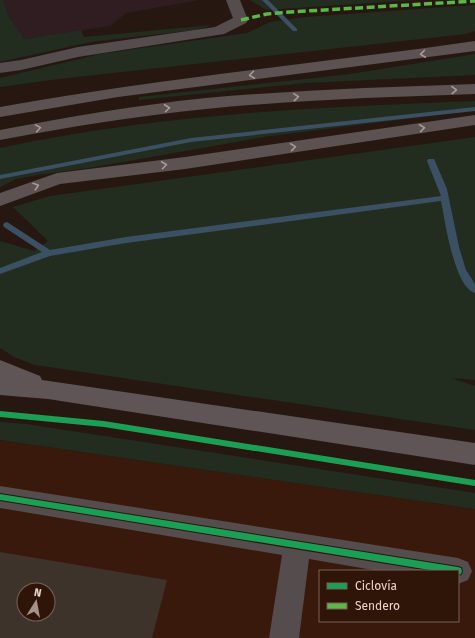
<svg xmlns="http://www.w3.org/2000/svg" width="475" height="638" viewBox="0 0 475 638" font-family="'Fira Sans',sans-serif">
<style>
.built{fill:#38190b;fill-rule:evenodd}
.education{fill:#2f1d21}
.green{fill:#222c1f}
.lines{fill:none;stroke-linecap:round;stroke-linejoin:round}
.stream{fill:#3b5062;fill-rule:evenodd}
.building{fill:#3e332b;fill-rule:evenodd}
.minor{fill:#544c4d;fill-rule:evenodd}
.major{fill:#5f5556;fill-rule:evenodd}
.highway{fill:#5c5252;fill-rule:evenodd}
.quiet{stroke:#58b947;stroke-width:3.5;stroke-dasharray:8 3.5;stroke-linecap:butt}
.cycleway-casing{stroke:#2f1408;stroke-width:2}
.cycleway{fill:#1a9f57;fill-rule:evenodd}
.oneway{stroke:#aa9a96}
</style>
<rect width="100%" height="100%" fill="#261811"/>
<path class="built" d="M0,440l475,69v129h-475zM320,571h138v50h-138zM24,590h24v24h-24z"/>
<path class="education" d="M3,0h196l-73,13 -16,13 -85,13 -16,-22z"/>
<path class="green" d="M0,0h3l6,17 16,22 56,-9 3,7 128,-12 -17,5 -104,12 -91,20z
M250,0h165l-149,10z
M475,5v26l-9,3 -407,45 -59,8v-9l100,-24 147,-21 23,-11 35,-5z
M475,54v21l-169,8 -167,17v-3l211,-23z
M475,101v9l-211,27 -169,30 -57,8 -22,4 -16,8v-39c156,-34 316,-41 475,-47z
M475,137v243l-24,-2 24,8v44l-440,-65 -21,-8 -14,-9v-107l34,10 14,-10 -35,-34 37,-11z
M0,422l26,2 449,69v16l-475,-69z"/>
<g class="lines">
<path class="stream" d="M262,0h6l29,29v2h-4z
M475,107v4l-284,31 -191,37v-4l191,-37z
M428,159h6l1,2 12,28 12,58 7,23 9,14v9c-21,-6 -30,-73 -34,-92l-315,42 -76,13 -50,18v-6l42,-16 -38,-25 -1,-2 1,-2 3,-1 43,28 76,-13 315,-41 -14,-35z"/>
</g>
<path class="building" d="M0,552l167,28 -15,58h-152zM24,590h24v24h-24z"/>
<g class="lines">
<path class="minor" d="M226,0h14l8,20 -2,3 -22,11 -146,23 -57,13 -21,3v-10l21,-3 57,-13 137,-20 18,-9z
M0,486l458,72 10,4 4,9 -4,9 -10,4v-13h-79l-70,-12 -10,79h-30l13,-83 -282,-47z"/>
<path class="major" d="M0,360l40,16 2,4 433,63v22l-427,-66 -48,-4z"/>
<path class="highway" d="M475,41v10l-357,46 -118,20v-10c157,-29 317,-43 475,-66z
M475,84v10c-90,3 -179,6 -269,15 -69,7 -138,18 -206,31v-10c68,-13 137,-25 206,-32 90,-8 179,-11 269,-14z
M475,115v10l-290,44 -125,15 -60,22v-13l57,-20 128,-16z"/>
<path class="quiet" d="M241,20l26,-6 23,-2 185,-11"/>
<defs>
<path id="cycleway" d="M0,411l104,10 371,59v6l-371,-59 -104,-10z
M0,494l458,73 3,1 1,3 -1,3 -3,1v-4h-22l-436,-71z"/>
</defs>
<use href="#cycleway" class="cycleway-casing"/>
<use href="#cycleway" class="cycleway"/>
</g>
<defs><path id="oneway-chevron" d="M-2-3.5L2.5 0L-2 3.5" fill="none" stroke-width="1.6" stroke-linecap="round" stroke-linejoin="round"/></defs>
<g class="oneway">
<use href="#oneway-chevron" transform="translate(423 54) rotate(172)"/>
<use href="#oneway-chevron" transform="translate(252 75) rotate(173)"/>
<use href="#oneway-chevron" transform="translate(454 90) rotate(-2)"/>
<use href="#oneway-chevron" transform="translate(296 97) rotate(-5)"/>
<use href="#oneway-chevron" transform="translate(167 108) rotate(-7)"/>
<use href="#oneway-chevron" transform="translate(38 128) rotate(-10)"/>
<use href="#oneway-chevron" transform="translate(422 128) rotate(-8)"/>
<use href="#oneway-chevron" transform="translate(293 147) rotate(-8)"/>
<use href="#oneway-chevron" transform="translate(164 165) rotate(-7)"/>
<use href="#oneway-chevron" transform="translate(36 186) rotate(-18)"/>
</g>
<rect x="319" y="570" width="140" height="52" fill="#2f1408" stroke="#796157"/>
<rect x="327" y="583" width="20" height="6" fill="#1a9f57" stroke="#796157"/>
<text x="355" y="590" font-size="12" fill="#e9d5cd">Ciclovía</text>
<rect x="327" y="603" width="20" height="6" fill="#58b947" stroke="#796157"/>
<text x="355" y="610" font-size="12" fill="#e9d5cd">Sendero</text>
<g transform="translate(36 602) rotate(11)"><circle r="19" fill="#2f1408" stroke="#796157"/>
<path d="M0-3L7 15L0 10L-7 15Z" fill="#a5938b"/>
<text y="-6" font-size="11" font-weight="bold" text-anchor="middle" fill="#e9d5cd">N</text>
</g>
</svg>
